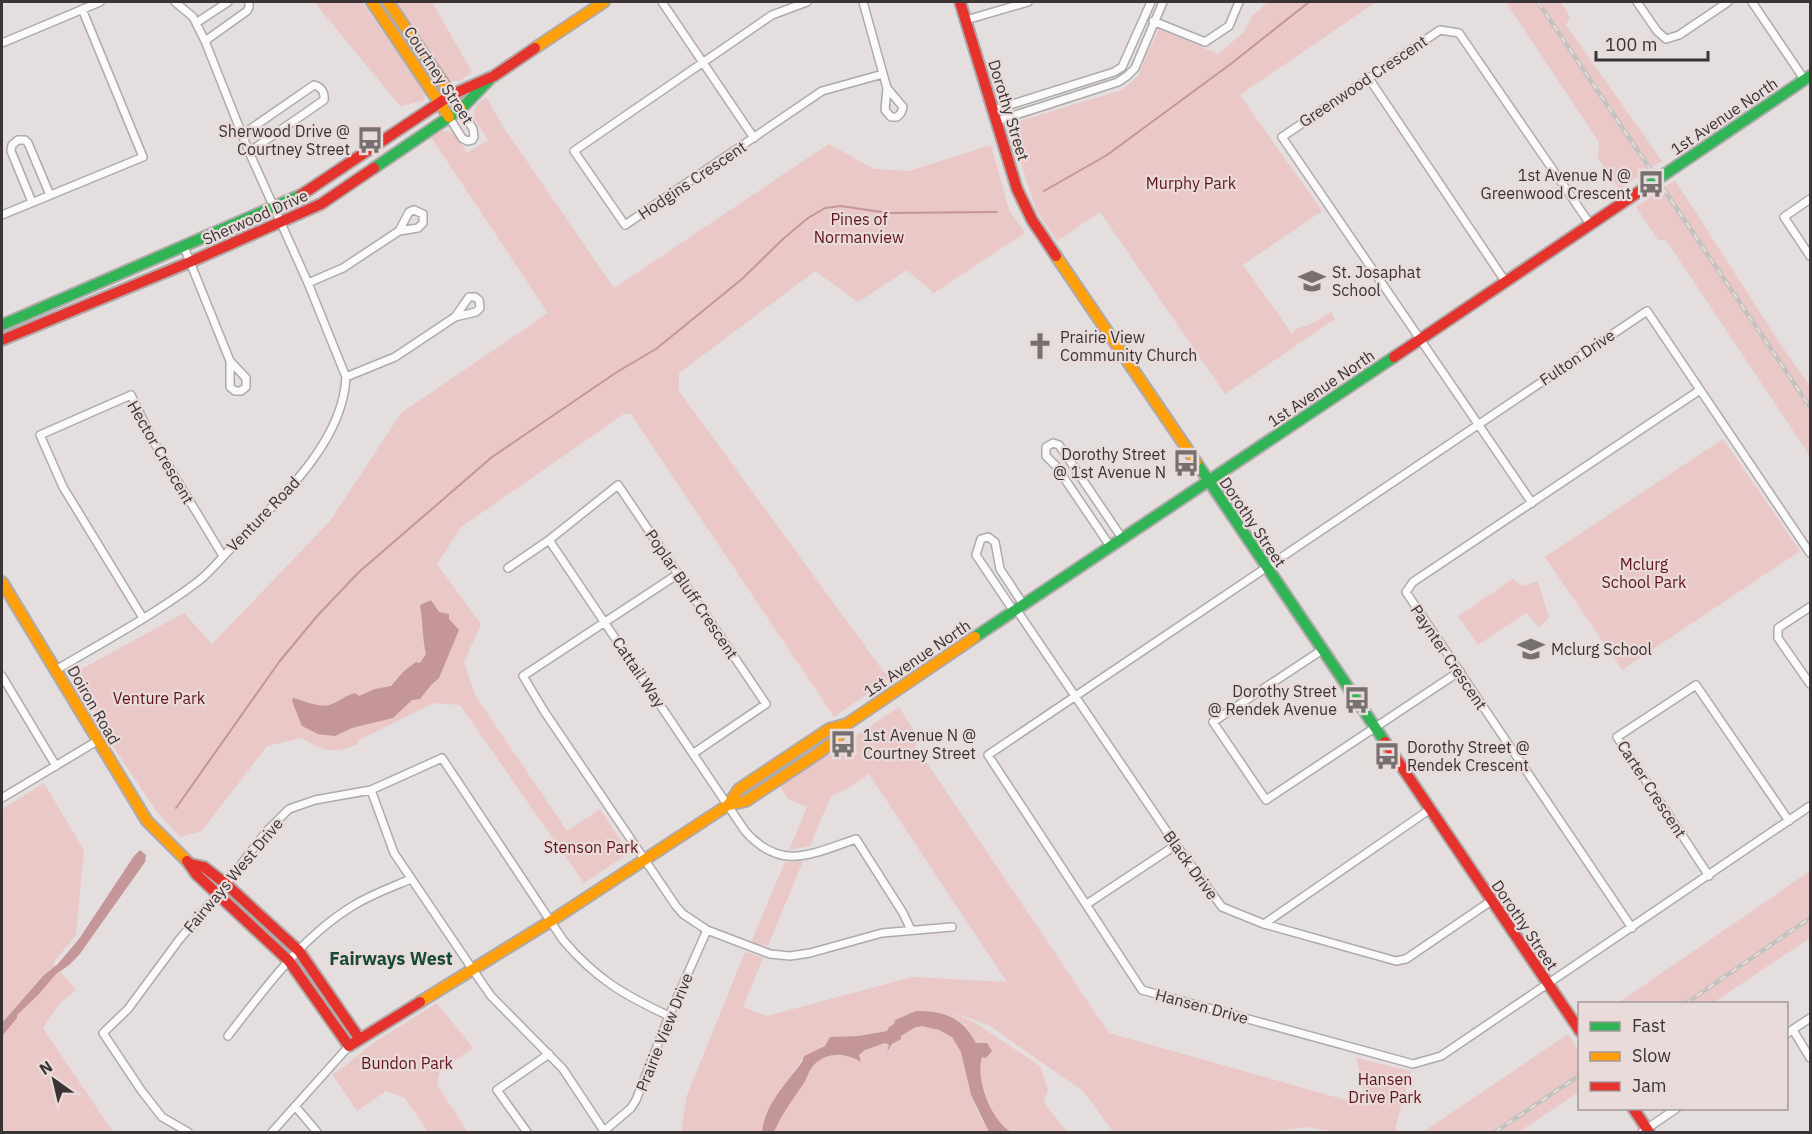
<svg xmlns="http://www.w3.org/2000/svg" width="1812" height="1134" viewBox="0 0 1812 1134" font-family="'IBM Plex Sans',sans-serif">
<style>
.green{fill:#ebc8c8}
.water{fill:#c49697}
.lines{fill:none;stroke-linecap:round;stroke-linejoin:round}
.stream{stroke:#c49697;stroke-width:2}
.street-casing{stroke:#afaaaa;stroke-width:10}
.fast-casing{stroke:#afaaaa;stroke-width:14}
.slow-casing{stroke:#afaaaa;stroke-width:14}
.jam-casing{stroke:#afaaaa;stroke-width:14}
.street{stroke:#fbfafa;stroke-width:7}
.fast{stroke:#30b455;stroke-width:10}
.slow{stroke:#ff9f0a;stroke-width:10}
.jam{stroke:#e5322d;stroke-width:10}
.rail-casing{stroke:#c3c1c1;stroke-width:4.5}
.rail{stroke:#e8dbda;stroke-width:2;stroke-dasharray:7;stroke-linecap:butt}
.labels{text-anchor:middle;dominant-baseline:central;stroke-width:4.5;stroke-linejoin:round;paint-order:stroke}
.street-label{font-size:16px;fill:#3a3434;stroke:#e8dbda}
.poi-label{font-size:16px;fill:#3a3434;stroke:#e8dbda;text-anchor:start}
.park-label{font-size:16px;fill:#62141e;stroke:#e8dbda}
.neighbourhood-label{font-size:18px;font-weight:bold;fill:#174939;stroke:#e8dbda}
</style>
<rect width="100%" height="100%" fill="#e4dede"/>
<path class="green" d="M314,2h48l64,92 -2,7 -24,5z
M396,2h36l40,70 -12,9h-10z
M1268,2h108l-136,93 82,116 -79,54 50,70 1,-5 19,-7 18,-11 4,7 -110,75 -125,-182 -43,29 -21,-31 -26,-82 6,-6 106,-32 16,-14 21,-48 59,26 26,-22 8,-16z
M1506,2h55l9,15 -4,8 96,136 -43,28 -21,-31 1,-16z
M486,97l16,28 112,163 215,-144 45,25 35,2 82,-26 18,65 16,23 -91,60 -27,-23 -49,32 -43,-31 -136,102v18l210,288 -55,38 -203,-303h-7l-163,113 -24,37 44,60 -17,38 11,33 92,136 33,-22 29,44 -45,30 -124,-178 -26,-2 -77,38 1,3c-25,10 -34,8 -56,-6l-35,8 -65,85 -22,6 -23,-25 -43,-64 -38,-76 108,-59 28,31 118,-123 71,-108 147,-100 -117,-176c21,-14 24,-1 36,16l21,-13c-10,-18 -25,-27 -2,-43z
M1675,180l106,165 29,41v70l-144,-216h-8l-22,-33z
M1723,439l77,112 -178,119 -77,-113z
M1513,579l9,7 16,-5 11,37 -10,9 -13,-14 -48,32 -20,-29z
M899,707l21,33 -5,5 194,288 258,73 -11,-48 55,13 -16,58 2,3h-60l-31,-5 -35,5 6,-3 -10,3h-154l-29,-40 -94,-66 -40,-15 27,13 63,42 8,24 -4,12 23,30h-56c-20,-13 -36,-53 -29,-76l6,-2 4,-3 -5,-8h-11l-12,-19 -10,-6 -20,-6 -18,-1 -27,16 -2,4 -29,5 -27,1 -6,9 -21,10 -41,66 -1,10h-81l6,-37 58,-143 18,6 -20,49 24,9 145,-39 95,5 -138,-208 -24,16 -14,6 -21,50 -21,4 18,-43 -19,-8 -8,-13z
M44,783l40,67 -8,85 -23,28 23,27 -17,14 -16,24 70,104h-111v-323z
M803,861l-35,85 -17,-4 34,-80z
M1810,871v67l-97,65h-95z
M437,1003l36,45 -33,23 -3,14 31,47h-40l-23,-34 -19,-7 -29,20 -25,-37 9,-5 32,-26z
M922,1026c10,2 23,4 30,11 15,14 13,40 19,58 4,13 11,26 19,37h-216c8,-17 19,-33 29,-49 4,-5 6,-12 10,-17 12,-14 33,-13 48,-5l-2,-6 5,-5 21,-7 4,2 -1,6h1c5,-13 19,-22 33,-25z
M1568,1034l11,17v41l-60,40h-96z"/>
<path class="water" d="M431,600l8,12 10,2v5l10,11 -20,48 -8,7 -11,14 -8,1 -19,18 -41,10 -17,8 -17,-2 -16,-8 -10,-25 1,-3c13,3 27,11 39,6 8,-3 14,-9 23,-11l4,3 16,-7 16,-3 13,-15 12,-9 4,1 6,-9c-4,-17 -3,-32 -6,-49z
M140,850l6,5 -1,7 -66,93 -10,10 -13,9 -18,21 -21,20v3l-15,18v-13l42,-48 13,-10 22,-26 55,-83z
M916,1011c29,0 46,6 60,32h11l5,8 -6,7 -4,-1c-7,22 9,63 29,75h-22l-18,-37 -10,-43 -9,-15 -13,-7 -17,-4 -8,2 -13,8v3l-9,5 -5,8 2,-7 -4,-2 -20,7 -6,5 2,7c-14,-9 -35,-11 -48,4 -4,4 -6,12 -9,17 -11,16 -22,31 -30,49h-12c3,-28 24,-48 40,-70l2,-6 21,-10 5,-9 28,-1 29,-5 2,-4 5,-3 1,-4z"/>
<g class="lines">
<path class="stream" d="M1044,191l63,-36 125,-92 77,-61
M176,808l103,-146 39,-47 41,-43 133,-115 125,-85 39,-23 86,-70 41,-40 25,-21 17,-10 16,-2 47,7 109,-1"/>
<defs>
<path id="street" d="M662,2l92,136
M807,2l-35,13 -198,136 51,74 197,-134 61,-17
M863,2l24,86 -2,22 6,7h6l4,-4 2,-6 -16,-19
M1637,2l20,29 9,8 13,-4 49,-33
M1752,2l52,77
M966,20l62,-18
M1153,21l52,21 24,-16 10,-24
M196,23l32,-21
M205,41l42,-30 2,-4v-5
M2,43l98,-41
M1368,77l137,204
M994,110l120,-38 8,-5 29,-65
M449,117l13,21 5,3 5,-1 2,-3 -1,-8 -12,-20
M997,121l121,-39 9,-6 8,-8 28,-66
M243,134l71,-49c7,2 11,7 10,15l-75,52
M1810,199l-26,18 26,39
M32,202l-21,-51 1,-6 6,-5h7l3,3 22,52
M2,215l141,-58 -61,-148
M184,247l46,114 16,17v9l-5,4h-6l-5,-4v-26
M308,283l35,-15 56,-37 19,-3 5,-5v-9l-9,-4 -5,2 -10,19
M346,377l49,-20 60,-40 14,-20h6l4,3 1,8 -4,4 -21,5
M1532,503l-250,-366 158,-107 19,3 131,191
M549,540l196,291c36,41 66,23 111,8l47,74 8,17
M1110,546l-54,-80 -10,-10v-9l7,-4 6,2 63,93
M1810,553l-163,-242 -659,444 154,235 271,74 28,-8 369,-250
M508,568l41,-28 69,-55 148,219 -72,49
M678,574l-155,102 21,35 132,195 7,8 24,16 63,24 20,2 20,-3 72,-20 70,-6
M1810,607l-32,21v10l32,46
M1016,609l160,236 46,62 42,17 132,37 10,-2 85,-58
M1013,610l-37,-55 5,-16 7,-2 7,5 5,27 23,35
M143,618l-80,-131 -23,-52 91,-40 21,44 71,117
M1322,650l-109,72 53,78 194,-129
M56,670c47,-28 96,-54 140,-87 14,-10 26,-26 39,-39 44,-44 108,-101 111,-167l-38,-94 -59,-131 -44,-111 -12,-24 -18,-15
M2,676l54,90
M371,790l23,63 79,117 18,26 72,73 41,62 27,-23 5,-8 33,-84 38,-86
M2,798l95,-57
M1709,876l-92,-139 79,-52 93,136
M1087,904l89,-59
M1264,924l165,-114
M1632,928l-226,-336 7,-10 287,-192
M1793,1030l17,28
M1786,1034l24,-16
M228,1036c37,-48 75,-101 128,-132 17,-10 36,-17 55,-25
M295,1106l22,26
M188,1132l-26,-15 -21,-27 -38,-57 25,-24 51,-69 47,-56 40,-52 23,-23 26,-9 56,-10 71,-32 121,182c33,39 61,55 106,76
M272,1132l77,-86
M527,1132l-30,-42 52,-36
M1642,1132l35,-24"/>
<path id="fast" d="M374,168l87,-59 28,-29
M1640,191l170,-115
M2,325l299,-130
M1196,462l189,280
M975,637l419,-280"/>
<path id="slow" d="M372,2l77,115
M388,2l73,107
M535,48l69,-46
M1056,256l140,206
M2,582l145,239 40,40
M728,805l11,-16 90,-60 18,-5 128,-87
M420,1002l131,-81 177,-116 18,-4 71,-47 19,-14 11,-16"/>
<path id="jam" d="M960,2l57,187 15,31 24,36
M301,195l150,-100 43,-19 41,-28
M2,340l188,-78 131,-58 53,-36
M1394,357l246,-166
M1385,742l195,289
M187,861l9,13 93,87 60,85 71,-44
M191,864l13,3 22,17 73,67 60,87
M1633,1108l16,24"/>
</defs>
<use href="#street" class="street-casing"/>
<use href="#fast" class="fast-casing"/>
<use href="#slow" class="slow-casing"/>
<use href="#jam" class="jam-casing"/>
<use href="#street" class="street"/>
<use href="#fast" class="fast"/>
<use href="#slow" class="slow"/>
<use href="#jam" class="jam"/>
<defs>
<path id="rail" d="M1538,2l272,405
M1685,1004l125,-86
M1495,1132l85,-57"/>
</defs>
<use href="#rail" class="rail-casing"/>
<use href="#rail" class="rail"/>
</g>
<defs>
<symbol id="bus-bare" viewBox="-9 -9 18 18"><path d="M-5-6H5V4H4V6H2V4H-2V6H-4V4H-5ZM-3.5-4V0h7V-4ZM-3.5 1.2v1.5H-2V1.2ZM2 1.2v1.5H3.5V1.2Z" fill="#767070" stroke="#e8dbda" stroke-width="2.5" paint-order="stroke"/></symbol>
<symbol id="school-bare" viewBox="-9 -9 18 18"><path d="M0-5L7-2L0 1L-7-2ZM-4 1L0 2.5L4 1V4Q0 6-4 4Z" fill="#767070" stroke="#e8dbda" stroke-width="2.5" paint-order="stroke"/></symbol>
<symbol id="church-bare" viewBox="-9 -9 18 18"><path d="M-1.2-6h2.4v3.5h3.3v2.4h-3.3V6h-2.4V-.1h-3.3v-2.4h3.3Z" fill="#767070" stroke="#e8dbda" stroke-width="2.5" paint-order="stroke"/></symbol>
</defs>
<g fill-rule="evenodd">
<use href="#bus-bare" x="351" y="121" width="38" height="38"/>
<use href="#bus-bare" x="1632" y="165" width="38" height="38"/>
<use href="#school-bare" x="1293" y="262" width="38" height="38"/>
<use href="#church-bare" x="1021" y="327" width="38" height="38"/>
<use href="#bus-bare" x="1167" y="444" width="38" height="38"/>
<use href="#school-bare" x="1512" y="630" width="38" height="38"/>
<use href="#bus-bare" x="1338" y="681" width="38" height="38"/>
<use href="#bus-bare" x="824" y="725" width="38" height="38"/>
<use href="#bus-bare" x="1368" y="737" width="38" height="38"/>
</g>
<g class="labels">
<g class="street-label">
<text transform="translate(439 75) rotate(57)">Courtney Street</text>
<text transform="translate(1363 81) rotate(-34)">Greenwood Crescent</text>
<text transform="translate(1009 110) rotate(73)">Dorothy Street</text>
<text transform="translate(1724 116) rotate(-34)">1st Avenue North</text>
<text transform="translate(692 180) rotate(-34)">Hodgins Crescent</text>
<text transform="translate(255 217) rotate(-24)">Sherwood Drive</text>
<text transform="translate(1577 357) rotate(-34)">Fulton Drive</text>
<text transform="translate(1321 388) rotate(-34)">1st Avenue North</text>
<text transform="translate(161 452) rotate(60)">Hector Crescent</text>
<text transform="translate(263 514) rotate(-46)">Venture Road</text>
<text transform="translate(1253 522) rotate(56)">Dorothy Street</text>
<text transform="translate(692 594) rotate(56)">Poplar Bluff Crescent</text>
<text transform="translate(1449 657) rotate(56)">Paynter Crescent</text>
<text transform="translate(917 658) rotate(-34)">1st Avenue North</text>
<text transform="translate(639 672) rotate(56)">Cattail Way</text>
<text transform="translate(94 705) rotate(60)">Doiron Road</text>
<text transform="translate(1652 789) rotate(57)">Carter Crescent</text>
<text transform="translate(1191 865) rotate(54)">Black Drive</text>
<text transform="translate(233 875) rotate(-50)">Fairways West Drive</text>
<text transform="translate(1525 925) rotate(56)">Dorothy Street</text>
<text transform="translate(1202 1006) rotate(15)">Hansen Drive</text>
<text transform="translate(664 1032) rotate(-68)">Prairie View Drive</text>
</g>
<g class="poi-label">
<text x="350" y="131" text-anchor="end">Sherwood Drive @<tspan x="350" dy="18">Courtney Street</tspan></text>
<text x="1631" y="175" text-anchor="end">1st Avenue N @<tspan x="1631" dy="18">Greenwood Crescent</tspan></text>
<text x="1332" y="272">St. Josaphat<tspan x="1332" dy="18">School</tspan></text>
<text x="1060" y="337">Prairie View<tspan x="1060" dy="18">Community Church</tspan></text>
<text x="1166" y="454" text-anchor="end">Dorothy Street<tspan x="1166" dy="18">@ 1st Avenue N</tspan></text>
<text x="1551" y="649">Mclurg School</text>
<text x="1337" y="691" text-anchor="end">Dorothy Street<tspan x="1337" dy="18">@ Rendek Avenue</tspan></text>
<text x="863" y="735">1st Avenue N @<tspan x="863" dy="18">Courtney Street</tspan></text>
<text x="1407" y="747">Dorothy Street @<tspan x="1407" dy="18">Rendek Crescent</tspan></text>
</g>
<g class="park-label">
<text x="1191" y="183">Murphy Park</text>
<text x="859" y="219">Pines of<tspan x="859" dy="18">Normanview</tspan></text>
<text x="1644" y="564">Mclurg<tspan x="1644" dy="18">School Park</tspan></text>
<text x="159" y="698">Venture Park</text>
<text x="591" y="847">Stenson Park</text>
<text x="407" y="1063">Bundon Park</text>
<text x="1385" y="1079">Hansen<tspan x="1385" dy="18">Drive Park</tspan></text>
</g>
<g class="neighbourhood-label">
<text x="391" y="958">Fairways West</text>
</g>
</g>
<rect width="1812" height="1134" fill="none" stroke="#3a3434" stroke-width="6"/>
<rect x="1578" y="1002" width="210" height="108" fill="#e8dbda" stroke="#a29898" stroke-width="1.5"/>
<rect x="1590" y="1022" width="30" height="9" fill="#30b455" stroke="#a29898" stroke-width="1.5"/>
<text x="1632" y="1032" font-size="18" fill="#3a3434">Fast</text>
<rect x="1590" y="1052" width="30" height="9" fill="#ff9f0a" stroke="#a29898" stroke-width="1.5"/>
<text x="1632" y="1062" font-size="18" fill="#3a3434">Slow</text>
<rect x="1590" y="1082" width="30" height="9" fill="#e5322d" stroke="#a29898" stroke-width="1.5"/>
<text x="1632" y="1092" font-size="18" fill="#3a3434">Jam</text>
<g transform="translate(54 1080) rotate(326)" stroke="#e8dbda" stroke-width="4.5" paint-order="stroke">
<path d="M0-4.5L10 22L0 15L-10 22Z" fill="#3a3434"/>
<text y="-9" font-size="16" font-weight="bold" text-anchor="middle" fill="#3a3434">N</text>
</g>
<path d="M1596 51v9h112v-9" fill="none" stroke="#3a3434" stroke-width="3"/>
<text x="1605" y="51" font-size="18" fill="#3a3434" stroke="#e8dbda" stroke-width="4.5" paint-order="stroke">100 m</text>
</svg>
